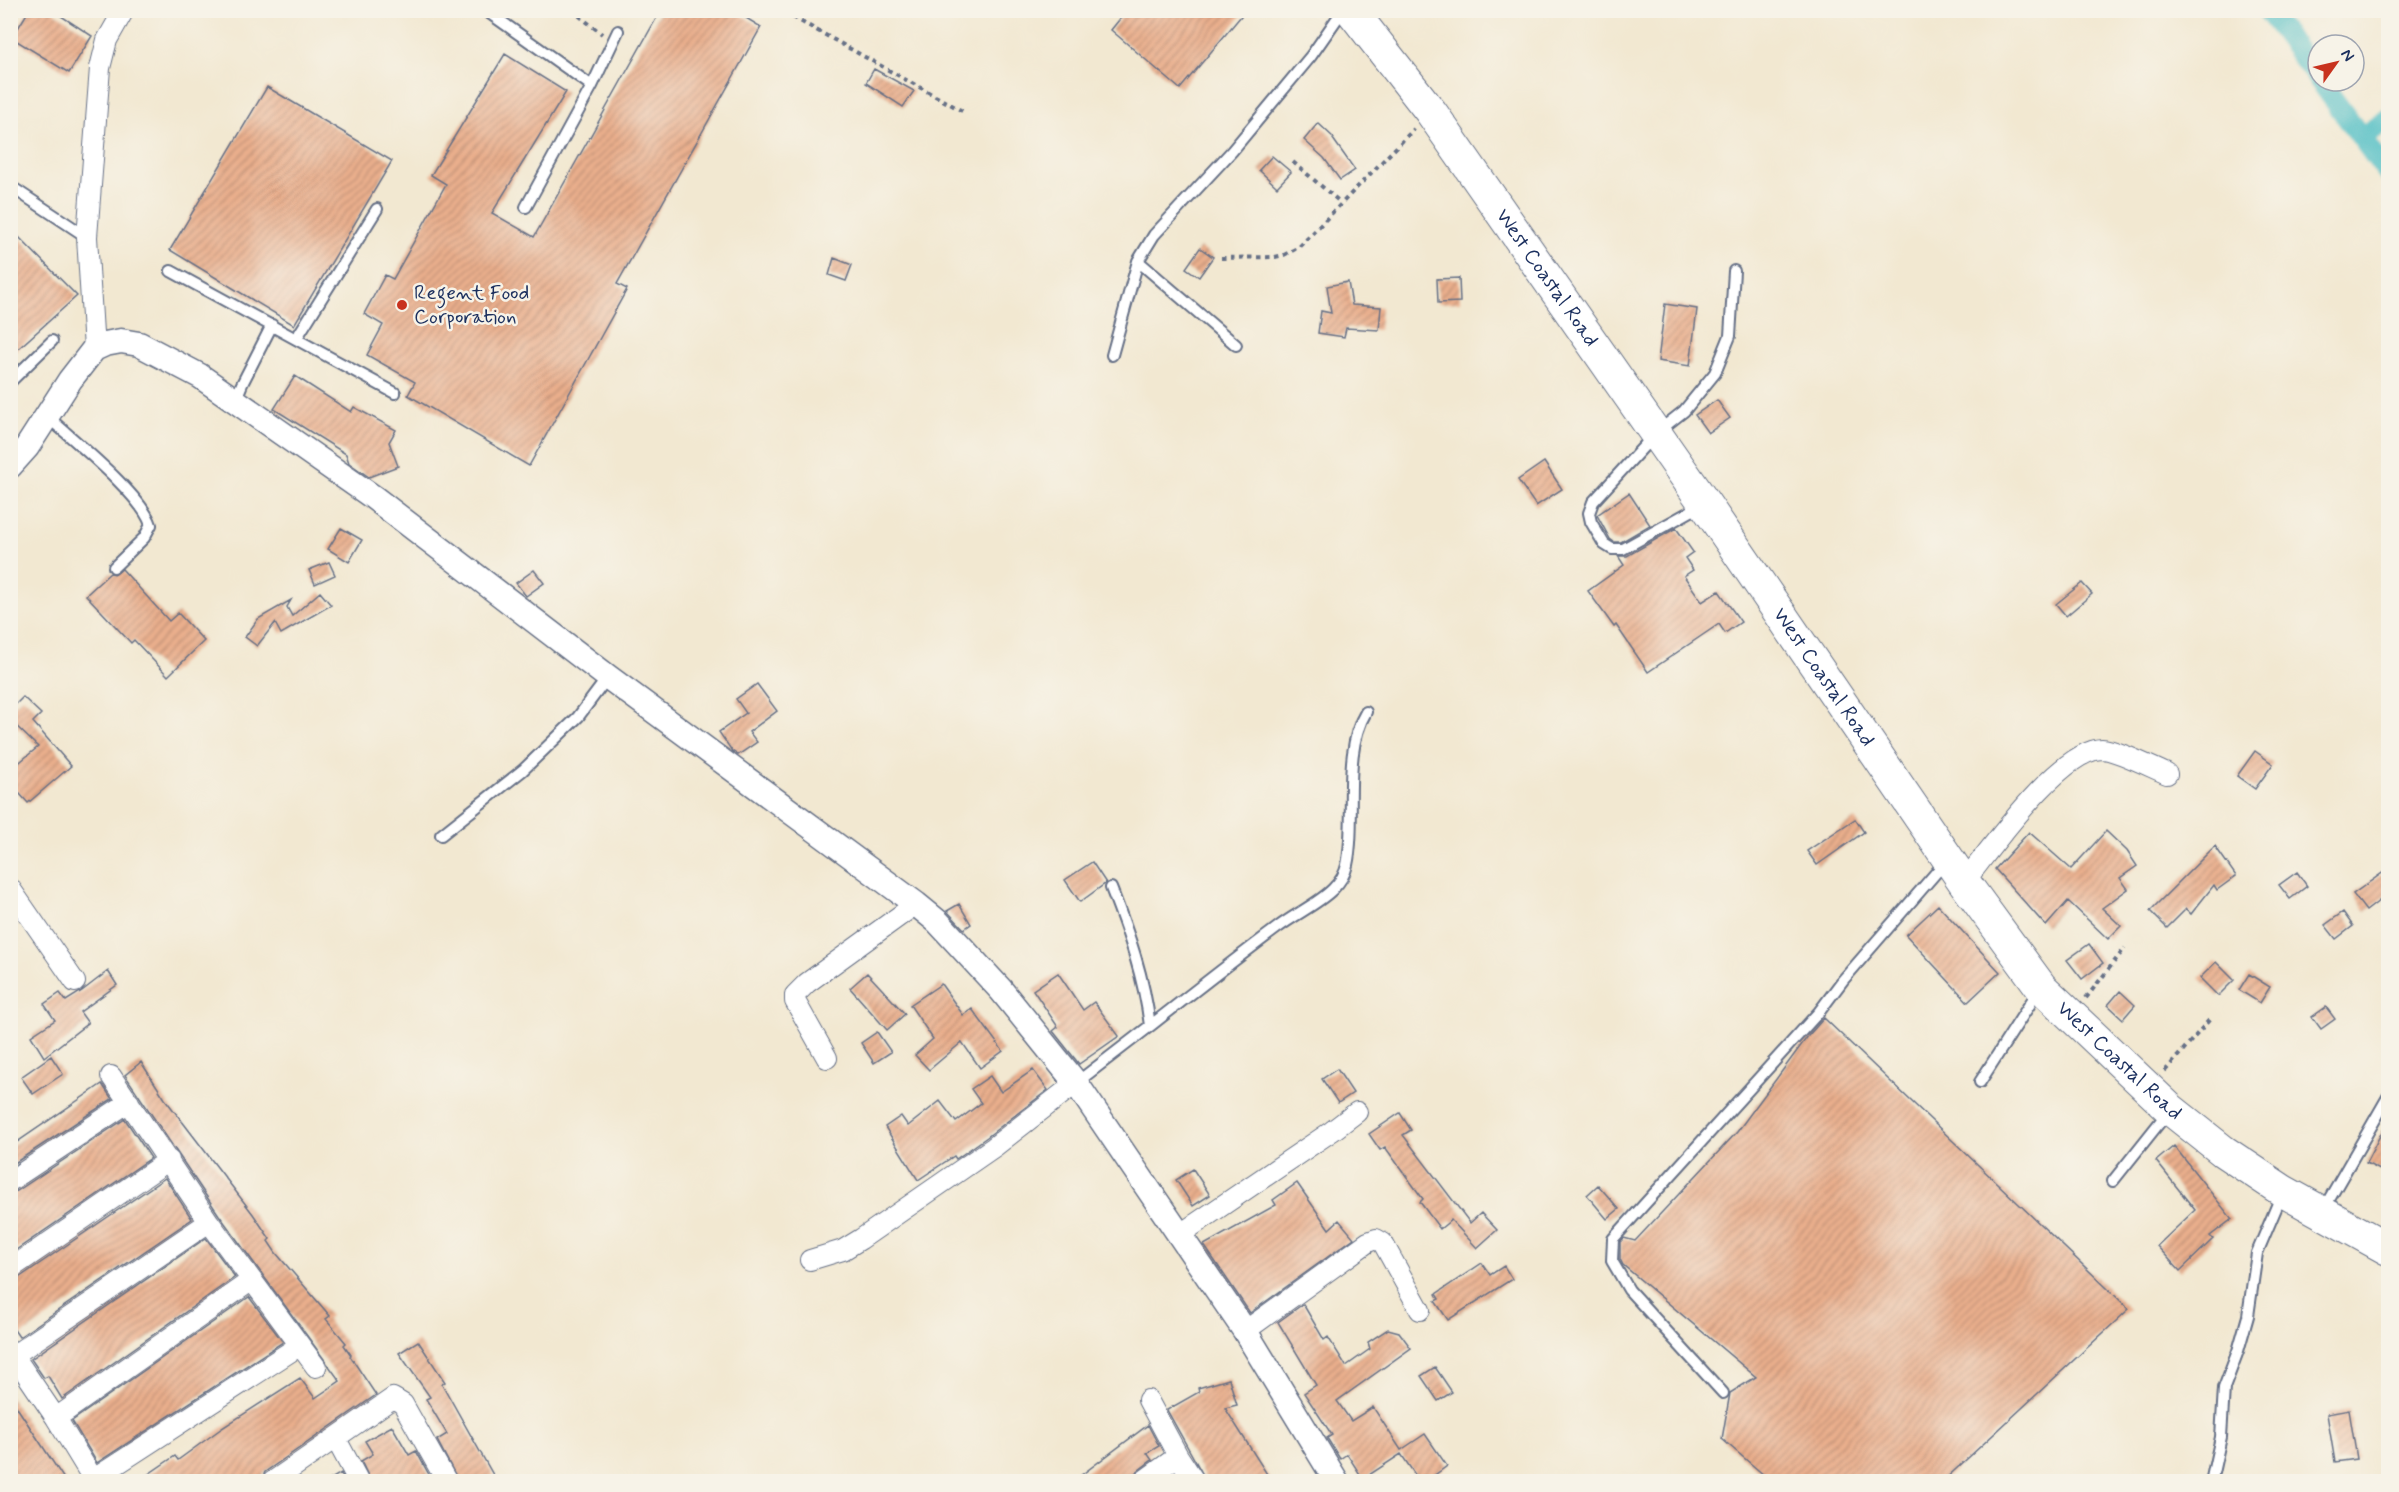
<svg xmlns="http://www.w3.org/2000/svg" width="2399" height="1492" viewBox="0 0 2399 1492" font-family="Mynerve,sans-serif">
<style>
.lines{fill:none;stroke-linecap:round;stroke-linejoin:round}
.canal{stroke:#4fbec4;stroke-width:21}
.building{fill:url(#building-hatch)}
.service-casing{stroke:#667086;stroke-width:14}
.minor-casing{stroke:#667086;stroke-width:22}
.tertiary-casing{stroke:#667086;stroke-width:27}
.primary-casing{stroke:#667086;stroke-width:34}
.path{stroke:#667086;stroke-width:4;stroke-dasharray:4.5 4.5;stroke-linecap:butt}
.service{stroke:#fff;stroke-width:10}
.minor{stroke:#fff;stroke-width:20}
.tertiary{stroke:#fff;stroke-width:24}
.primary{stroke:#fff;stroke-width:32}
.poi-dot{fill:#c8321e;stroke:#f7f3e8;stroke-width:2}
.labels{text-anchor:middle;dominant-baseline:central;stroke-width:5;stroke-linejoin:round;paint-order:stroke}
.street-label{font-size:21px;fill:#1b2f5e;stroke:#f7f3e8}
.poi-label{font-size:21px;fill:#1b2f5e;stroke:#f7f3e8;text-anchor:start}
</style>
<defs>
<pattern id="building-hatch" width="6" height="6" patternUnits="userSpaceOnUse" patternTransform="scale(1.5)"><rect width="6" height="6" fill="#eaaf8c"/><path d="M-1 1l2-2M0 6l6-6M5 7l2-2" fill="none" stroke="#bd8f76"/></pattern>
</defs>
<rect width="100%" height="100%" fill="#f7f3e8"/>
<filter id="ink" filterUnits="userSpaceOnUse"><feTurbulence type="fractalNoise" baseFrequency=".0167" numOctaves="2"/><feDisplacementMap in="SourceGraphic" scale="12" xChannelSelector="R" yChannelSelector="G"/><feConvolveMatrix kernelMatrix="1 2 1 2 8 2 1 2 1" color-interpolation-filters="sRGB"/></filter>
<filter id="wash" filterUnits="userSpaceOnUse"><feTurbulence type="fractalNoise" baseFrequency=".008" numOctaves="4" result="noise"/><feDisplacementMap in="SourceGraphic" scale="24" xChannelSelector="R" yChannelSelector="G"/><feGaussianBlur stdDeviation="1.35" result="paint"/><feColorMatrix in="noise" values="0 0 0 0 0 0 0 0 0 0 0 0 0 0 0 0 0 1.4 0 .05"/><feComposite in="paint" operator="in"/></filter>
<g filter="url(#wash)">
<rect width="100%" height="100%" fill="#f2e8d1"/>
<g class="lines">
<path class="canal" d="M2267,10l51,69
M2320,81l68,93
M2362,137l26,-18"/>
</g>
<g id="blocks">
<path class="building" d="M29,10h23l40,26 -23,37 -57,-35z
M661,10h72l28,17 -144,257 10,5 -98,177 -121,-71 7,-13 -48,-27 16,-30 -19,-11 21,-39 8,4 53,-95 -15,-9 74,-121 61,38 -74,121 42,24z
M1127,10h119l-66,79 -69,-59z
M874,69l40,22 -11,16 -37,-24z
M267,87l125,74 -98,164 -124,-75z
M1318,123l16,15 -1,1 22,31 -15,10 -16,-22 -20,-18z
M1272,156l19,16 -14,15 -18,-17z
M10,228l67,68 -67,60z
M1200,248l13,9 -14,20 -13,-9z
M834,258l18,7 -6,16 -17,-6z
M1459,278l1,24 -22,1 -1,-24z
M1348,282l4,23 29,2 -2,23 -33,-2 -2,9 -26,-4 3,-22 10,2 -4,-27z
M1665,304l32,5 -7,57 -32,-5z
M295,376l56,36 3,-5 42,23 -7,12 9,24 -29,11 -20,-14 -3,-9 -72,-45z
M1717,400l13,18 -22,15 -13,-18z
M1544,462l18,27 -26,17 -18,-26z
M1629,493l21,32 -29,17h-7l-4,-3 -13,-24z
M341,528l21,12 -13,22 -21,-13z
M1676,528l17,24 -8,6 8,12 -9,6 18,26 17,-11 22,31 -16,11 -6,-9 -71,48 -32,-47 -2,2 -26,-36 36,-26 -6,-9h9z
M329,562l6,13 -20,9 -6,-14z
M122,569l47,52 9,-8 26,28 -36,35 -34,-36 -3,3 -45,-48 24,-22 6,1z
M534,570l10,13 -18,13 -10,-13z
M2082,583l10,11 -26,22 -10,-12z
M320,592l11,13 -50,29 -6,-11 -18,23 -12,-9 13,-18 33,-19 -4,7 5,9z
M757,684l20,27 -28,21 8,10 -19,13 -6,-4 -13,-19 27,-19 -10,-14z
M23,697l18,17 -8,8 38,44 -43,37 -18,-20v-13l28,-23 -28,-27v-10z
M2255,751l18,13 -18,25 -18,-13z
M1855,819l9,13 -47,33 -10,-14z
M2106,831l21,20 10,15 -17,12 8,11 -26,19 19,18 -13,13 -40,-38 -22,25 -51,-57 34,-37 42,37z
M2215,846l21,30 -19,14 -3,-5 -23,29 -5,-5 -19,19 -17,-17z
M1092,862l14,21 -26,19 -15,-22z
M2388,869v25l-22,17 -13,-17z
M2297,872l10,14 -17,13 -11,-14z
M959,904l12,20 -7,5 -17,-18z
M1938,905l62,67 -32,30 -62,-67z
M2343,912l10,14 -17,13 -11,-14z
M2089,944l14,19 -21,16 -15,-19z
M2216,962l18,18 -16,16 -18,-18z
M108,971l9,14 -37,27 8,11 -44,34 -13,-21 24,-16 -11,-16 16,-11 6,8 16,-10z
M867,973l38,41 -18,16 -37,-42z
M1058,973l25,37 11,-8 25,34 -40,28 -26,-33 5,-4 -25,-37z
M2249,974l21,13 -10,16 -21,-13z
M941,984l22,31 9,-6 31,42 -23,17 -18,-26 -33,28 -14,-15 18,-16 -23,-34z
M2120,991l15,14 -12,14 -15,-14z
M2326,1007l9,12 -14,10 -9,-12z
M1824,1018l305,291 -187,173h-170l-50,-43 8,-46 26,-16 -133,-112 -3,-6v-17l4,-4 11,3 102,-109 71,-96z
M877,1032l14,20 -17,11 -13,-20z
M51,1056l12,18 -30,20 -12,-17z
M141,1062l24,37 88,115 17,25 -2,2 8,12 54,63 -4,3 20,24 -2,2 7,10 -1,1 26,39 -111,77 -5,10h-123l38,-26 3,4 44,-32 78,-50 15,20 25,-17 -121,-166 -94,-140z
M1337,1069l16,24 -15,10 -16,-24z
M1033,1070l15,20 -61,47 -31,22 -2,-3 -36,24 -33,-53 16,-11 7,10 32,-25 16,21 25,-19 -10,-14 19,-13 11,16z
M102,1084l10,15 -102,67v-19z
M1400,1113l11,17 -8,5 67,88 11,-10 16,17 -20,18 -26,-28 -11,9 -20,-27 3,-3 -38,-52 -5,3 -11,-16z
M125,1119l26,39 -141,96v-61l7,-2z
M2388,1120v54l-22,-11z
M2174,1146l58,73 -22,17 3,3 -33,32 -23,-25 38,-36 -39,-49z
M1193,1169l17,26 -17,11 -17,-26z
M165,1178l27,41 -173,118 -9,-13v-43l7,-2z
M1297,1183l32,46 10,-9 15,18 -104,75 -46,-68 72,-40 -3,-5z
M1598,1185l21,24 -12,10 -20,-24z
M206,1238l29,39 -173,122 -14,-23 -4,2 -13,-19z
M1482,1263l8,12 14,-9 8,13 -64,41 -13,-19 4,-2 -3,-5z
M249,1297l34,45 -186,121 -25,-42z
M1303,1304l21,36 4,-3 18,29 24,-17 -2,-7 20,-13 11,3 12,16 -74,53 14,20 22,-14 28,43 24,-16 22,32 -22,16h-5l-19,-28 -38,25 -16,-25 -7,5 -13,-21 5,-3 -28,-42 12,-8 -38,-63z
M418,1341l27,41 -3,2 55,98h-38l-22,-42 10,-6 -21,-35 4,-2 -31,-44z
M1435,1367l17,25 -14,9 -17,-25z
M1229,1379l8,26 -12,3 47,74h-65l-40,-72 32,-18 -1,-4z
M10,1397l33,50 23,35h-56z
M2349,1410l8,49 -22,3 -8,-48z
M1148,1425l11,21 -12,7 5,7 -17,13 -5,9h-58z
M392,1426l17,29 7,-4 17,31h-62l-10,-21 12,-7 -8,-13z
M341,1473l4,9h-19z"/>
</g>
</g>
<g filter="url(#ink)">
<use href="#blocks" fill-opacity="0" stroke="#667086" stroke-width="1.5"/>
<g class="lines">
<defs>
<path id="service" d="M485,10l107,76
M10,186l77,51
M526,207l66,-121 26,-55
M1138,261l98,84
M171,271l224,122
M296,339l81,-130
M1112,355l26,-94 16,-26 78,-84 79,-95 32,-46
M10,382l42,-41
M235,401l7,-17 30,-59
M48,417c25,23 94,78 103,108l-7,13 -30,29
M1702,505l-79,44h-11l-8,-5 -13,-22 -2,-9 4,-11 63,-69 28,-22 31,-38 15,-37 4,-65
M441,835l82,-65 55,-53 30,-40
M1150,1026c42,-33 84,-66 127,-98 18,-14 41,-24 56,-39 7,-7 12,-14 14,-24 10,-45 -6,-112 19,-153
M1980,1082l59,-92
M1076,1083l74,-57c-6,-49 -21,-92 -39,-138
M2113,1181l55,-69
M2323,1210l65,-113
M1723,1393l-94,-103 -17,-29 1,-22 206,-227 24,-32 104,-120
M2211,1482l10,-45 3,-49 14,-37 10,-35 9,-63 25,-59"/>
<path id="minor" d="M94,349l-7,-112 13,-169 7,-28 17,-30
M1964,882c26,-32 96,-132 138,-133 13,0 51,19 65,25
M10,888l65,94
M827,1058l-32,-57v-6l12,-12 109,-79
M111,1076l98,146 107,145
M10,1181l119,-79
M1179,1235l153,-104 25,-19
M810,1260l33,-10 18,-11 133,-92 82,-64
M10,1269l159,-109
M1245,1331l123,-89 8,-3 7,4 37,67
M10,1350l46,68 39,64
M14,1355l195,-133
M1148,1400l30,56 17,26
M56,1418l196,-138
M336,1439l23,43
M94,1479l205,-133
M272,1482l121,-84 10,6 44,78
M1142,1482l36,-26"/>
<path id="tertiary" d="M10,466l17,-19 43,-67 24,-31 11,-5 16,-3 18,3 61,32 173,121 235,180 308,227 22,18 63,68 75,93 169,248 92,151"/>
<g id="primary">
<path id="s1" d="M1351,10l80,102 274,392 259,378 77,105 129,122 53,42 60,40 105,58"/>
</g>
</defs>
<use href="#service" class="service-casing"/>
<use href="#minor" class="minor-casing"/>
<use href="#tertiary" class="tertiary-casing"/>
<use href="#primary" class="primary-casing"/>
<path class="path" d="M572,10l30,24
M788,10l3,6 175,97
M1293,162l47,40
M1221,258l54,-1 9,-2 15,-8 115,-118
M2086,998l39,-50
M2165,1071l45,-52"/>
<use href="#service" class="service"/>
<use href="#minor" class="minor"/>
<use href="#tertiary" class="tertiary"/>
<use href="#primary" class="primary"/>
</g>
</g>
<circle class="poi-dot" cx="402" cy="305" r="6"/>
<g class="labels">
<g class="street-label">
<text stroke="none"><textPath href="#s1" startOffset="332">West Coastal Road</textPath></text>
<text stroke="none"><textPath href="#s1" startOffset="818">West Coastal Road</textPath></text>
<text stroke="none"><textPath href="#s1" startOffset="1304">West Coastal Road</textPath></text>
</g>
<g class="poi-label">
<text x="414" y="293">Regent Food<tspan x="414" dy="24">Corporation</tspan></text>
</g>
</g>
<rect width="2399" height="1492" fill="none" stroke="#f7f3e8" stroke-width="36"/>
<g transform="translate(2336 63) rotate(56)"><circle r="28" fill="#f7f3e8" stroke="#9fa5b1" stroke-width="1.5"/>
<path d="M0-4.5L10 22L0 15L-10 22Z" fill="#c8321e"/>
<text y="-9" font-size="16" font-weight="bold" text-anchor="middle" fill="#1b2f5e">N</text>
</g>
</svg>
